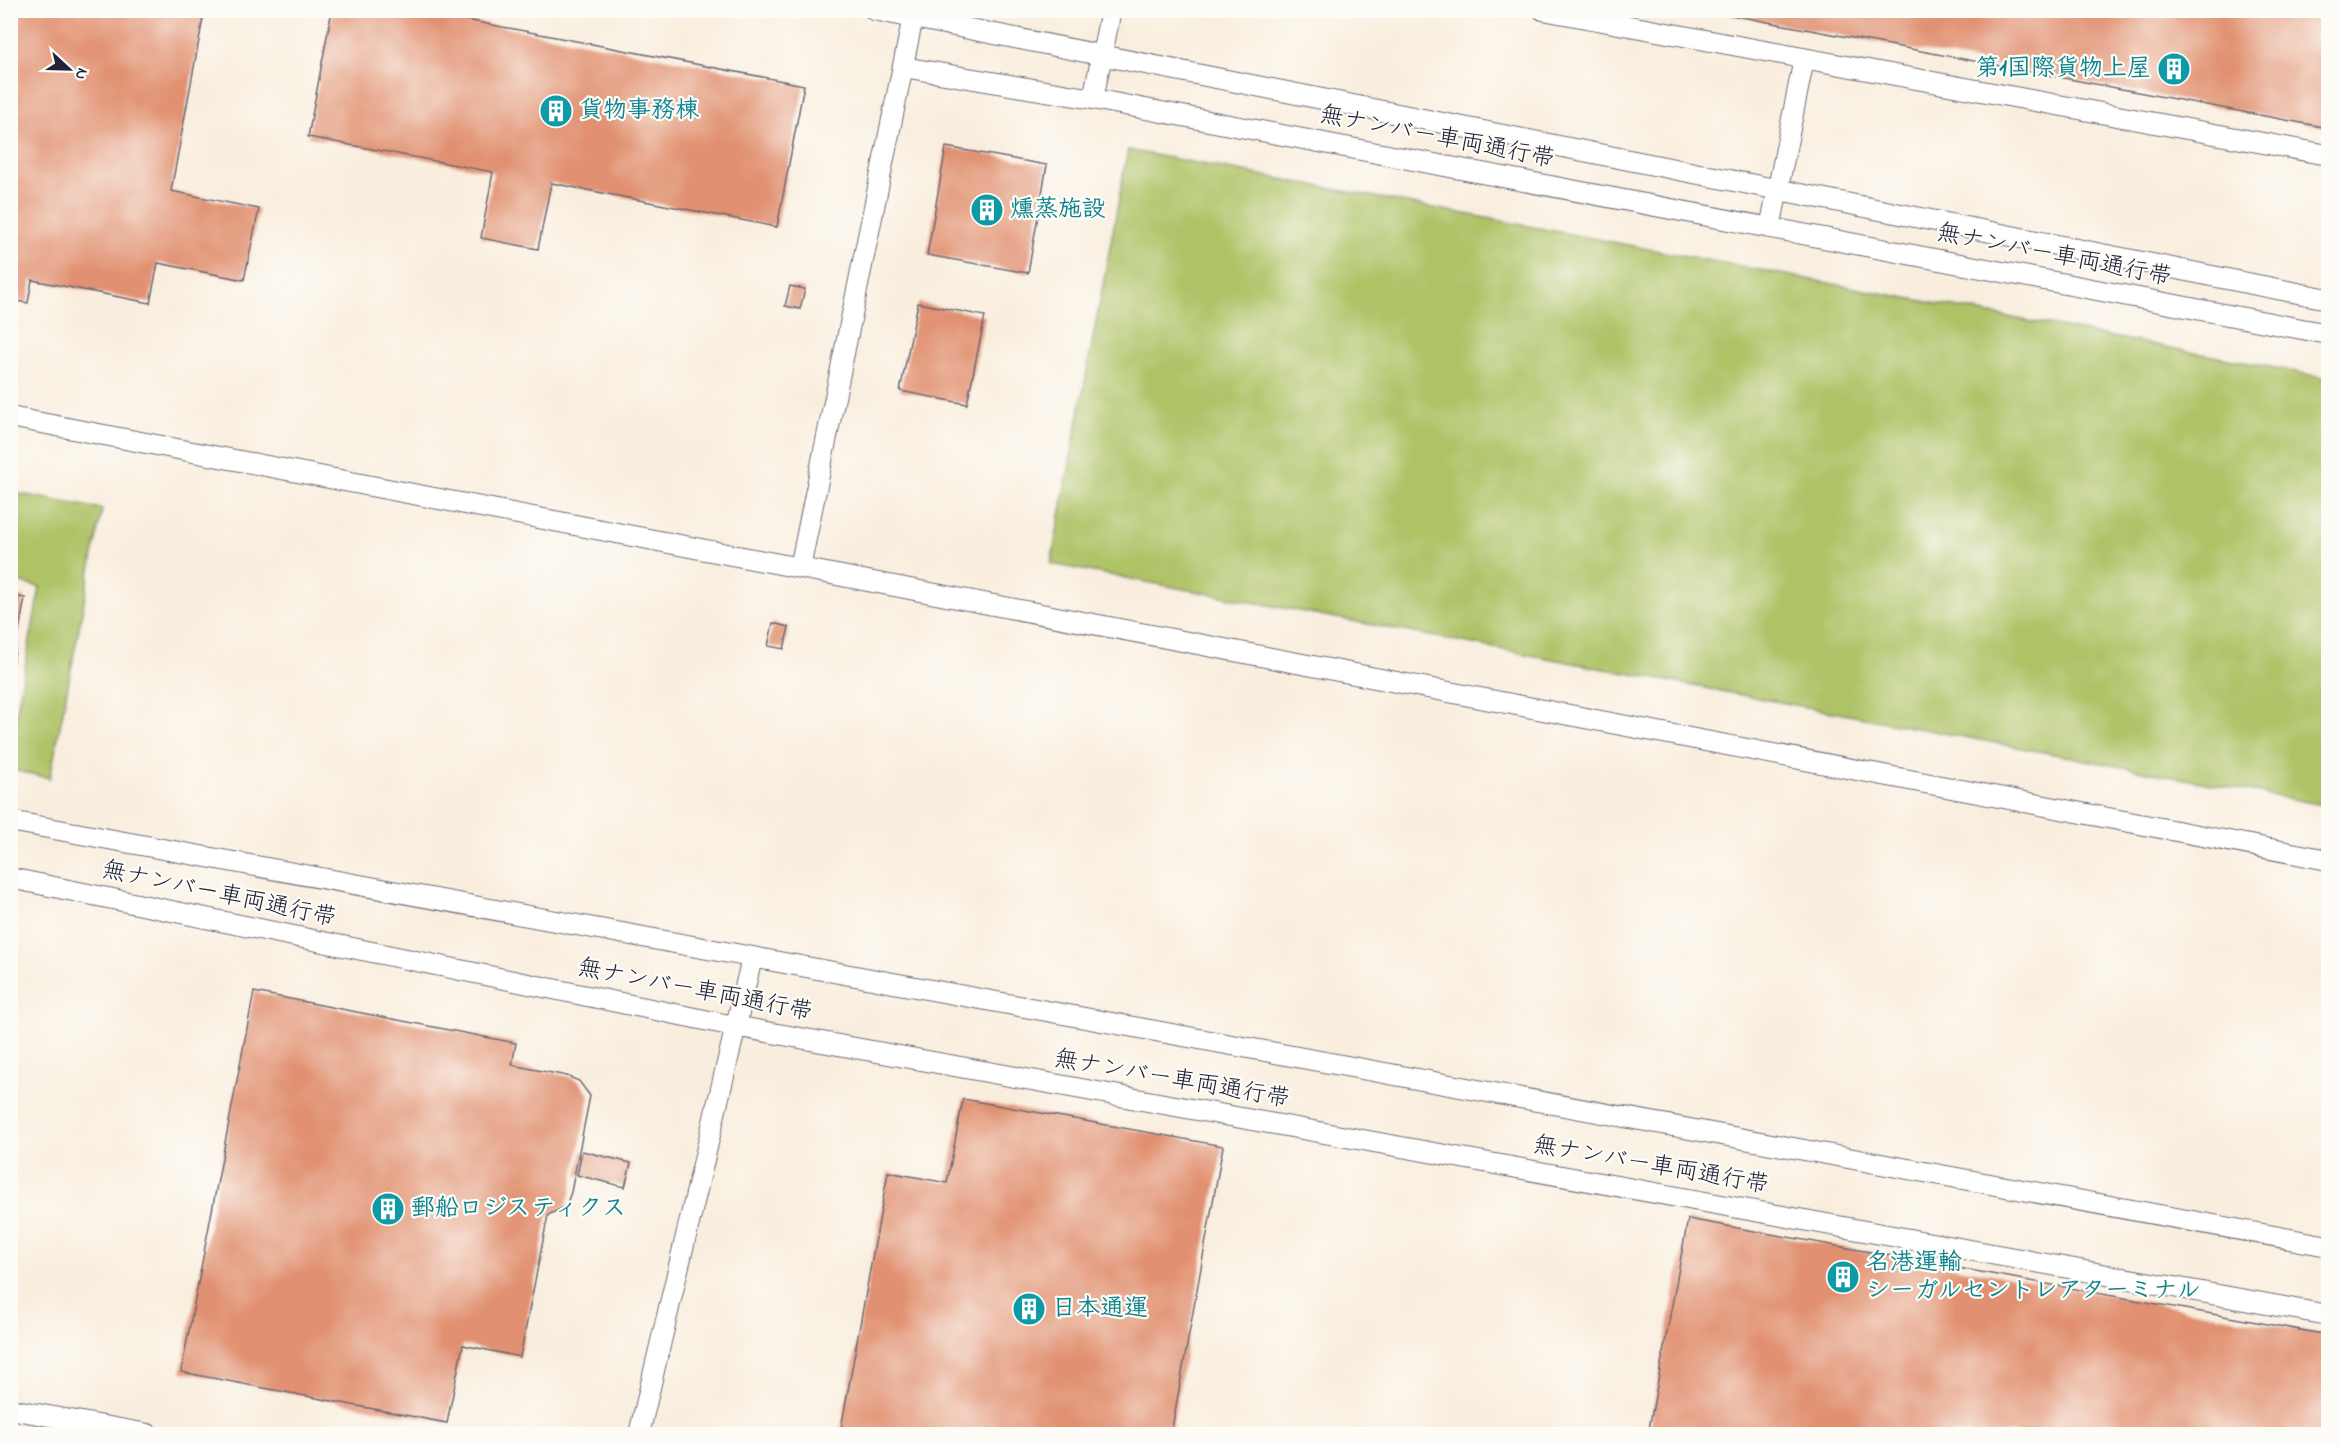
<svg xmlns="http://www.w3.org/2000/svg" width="2339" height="1445" viewBox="0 0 2339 1445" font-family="'Indie Flower','Klee One',sans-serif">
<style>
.green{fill:#aec266;stroke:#687250;stroke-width:1.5}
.building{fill:#e19171}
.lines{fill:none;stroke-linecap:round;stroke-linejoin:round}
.lane-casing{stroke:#6d6974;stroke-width:22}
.lane{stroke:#fff;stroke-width:20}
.labels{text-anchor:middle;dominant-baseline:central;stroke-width:4.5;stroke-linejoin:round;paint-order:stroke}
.culture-label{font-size:24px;font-weight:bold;fill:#0d838f;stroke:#fdfcf7;text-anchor:start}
.street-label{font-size:24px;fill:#22223b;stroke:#fdfcf7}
</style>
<rect width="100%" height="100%" fill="#fdfcf7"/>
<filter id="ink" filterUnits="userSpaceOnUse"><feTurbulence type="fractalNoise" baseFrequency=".0167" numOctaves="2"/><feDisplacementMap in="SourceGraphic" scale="12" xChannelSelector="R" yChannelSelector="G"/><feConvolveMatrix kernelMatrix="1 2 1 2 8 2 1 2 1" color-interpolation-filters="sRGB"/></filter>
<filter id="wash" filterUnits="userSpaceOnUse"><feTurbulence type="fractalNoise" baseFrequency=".008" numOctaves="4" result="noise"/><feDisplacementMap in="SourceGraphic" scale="24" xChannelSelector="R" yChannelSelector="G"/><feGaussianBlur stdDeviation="1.35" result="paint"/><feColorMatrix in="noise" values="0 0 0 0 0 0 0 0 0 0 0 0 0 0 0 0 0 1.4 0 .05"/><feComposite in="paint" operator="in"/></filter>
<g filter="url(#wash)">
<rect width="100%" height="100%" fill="#f9eede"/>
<path class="green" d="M1128,150l1200,228v428l-1277,-242z
M10,492l92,17 -52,269 -39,-8v-28l29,-155 -29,-6z"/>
<g id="blocks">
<path class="building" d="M10,10h180l14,3 -33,178 88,18 -15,71 -86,-17 -8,40 -118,-23 -4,23 -18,-3z
M332,10h83l389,75 -27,142 -226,-44 -13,66 -57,-11 12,-66 -185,-35z
M1715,10h613v118l-613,-116z
M946,147l101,18 -19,108 -101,-18z
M790,286l15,3 -5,20 -15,-3z
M918,303l67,13 -18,88 -67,-13z
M10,595l15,3 -13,69h-2z
M773,623l16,4 -5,22 -16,-3z
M254,992l262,51 -4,22 55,11 12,5 11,15 -19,96 -5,14 -18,9 -28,142 -57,-12 -16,78 -266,-51z
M963,1099l260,47 -52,288h-331l48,-262 59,11z
M582,1151l49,12 -6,24 -48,-12z
M1688,1219l640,116v53l-8,46h-672z"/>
</g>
</g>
<g filter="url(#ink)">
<use href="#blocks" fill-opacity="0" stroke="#6d6974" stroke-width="1.5"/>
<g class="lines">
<defs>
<path id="lane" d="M874,10l1454,289
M1111,10l-18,89 1235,235
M1543,10l785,145
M913,17l-113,551 1528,292
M903,67l190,32
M1770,228l34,-169
M10,417l790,151
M10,821l2318,425
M10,878l724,148 1594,289
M10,1409l138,25
M639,1434l113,-476"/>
</defs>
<use href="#lane" class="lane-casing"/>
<use href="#lane" class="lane"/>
</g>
</g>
<defs>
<symbol id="building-disc" viewBox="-11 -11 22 22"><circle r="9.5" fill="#0f9aa8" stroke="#fdfcf7"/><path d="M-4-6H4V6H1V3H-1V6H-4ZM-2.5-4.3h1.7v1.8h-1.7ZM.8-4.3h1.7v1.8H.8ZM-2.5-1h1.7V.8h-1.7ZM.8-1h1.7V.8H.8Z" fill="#fff"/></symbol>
</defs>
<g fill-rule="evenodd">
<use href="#building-disc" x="2155" y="50" width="38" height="38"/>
<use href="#building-disc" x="537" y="92" width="38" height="38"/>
<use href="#building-disc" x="968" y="191" width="38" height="38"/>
<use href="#building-disc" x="369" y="1190" width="38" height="38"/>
<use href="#building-disc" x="1824" y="1258" width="38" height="38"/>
<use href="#building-disc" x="1010" y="1290" width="38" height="38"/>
</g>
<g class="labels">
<g class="culture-label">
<text x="2151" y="69" text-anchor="end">第1国際貨物上屋</text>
<text x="579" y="111">貨物事務棟</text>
<text x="1010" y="210">燻蒸施設</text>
<text x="411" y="1209">郵船ロジスティクス</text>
<text x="1866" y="1263">名港運輸<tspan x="1866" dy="28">シーガルセントレアターミナル</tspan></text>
<text x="1052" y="1309">日本通運</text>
</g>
<g class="street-label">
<text transform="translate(1437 138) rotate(11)">無ナンバー車両通行帯</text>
<text transform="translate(2054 256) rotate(11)">無ナンバー車両通行帯</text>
<text transform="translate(219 895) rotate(12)">無ナンバー車両通行帯</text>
<text transform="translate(695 991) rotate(11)">無ナンバー車両通行帯</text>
<text transform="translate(1172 1080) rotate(10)">無ナンバー車両通行帯</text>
<text transform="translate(1651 1166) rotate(10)">無ナンバー車両通行帯</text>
</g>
</g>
<rect width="2339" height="1445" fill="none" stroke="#fdfcf7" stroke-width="36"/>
<g transform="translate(69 69) rotate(112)" stroke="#fdfcf7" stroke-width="4.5" paint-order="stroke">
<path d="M0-4.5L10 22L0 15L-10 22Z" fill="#22223b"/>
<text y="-9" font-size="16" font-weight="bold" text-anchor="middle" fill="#22223b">N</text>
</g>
</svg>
